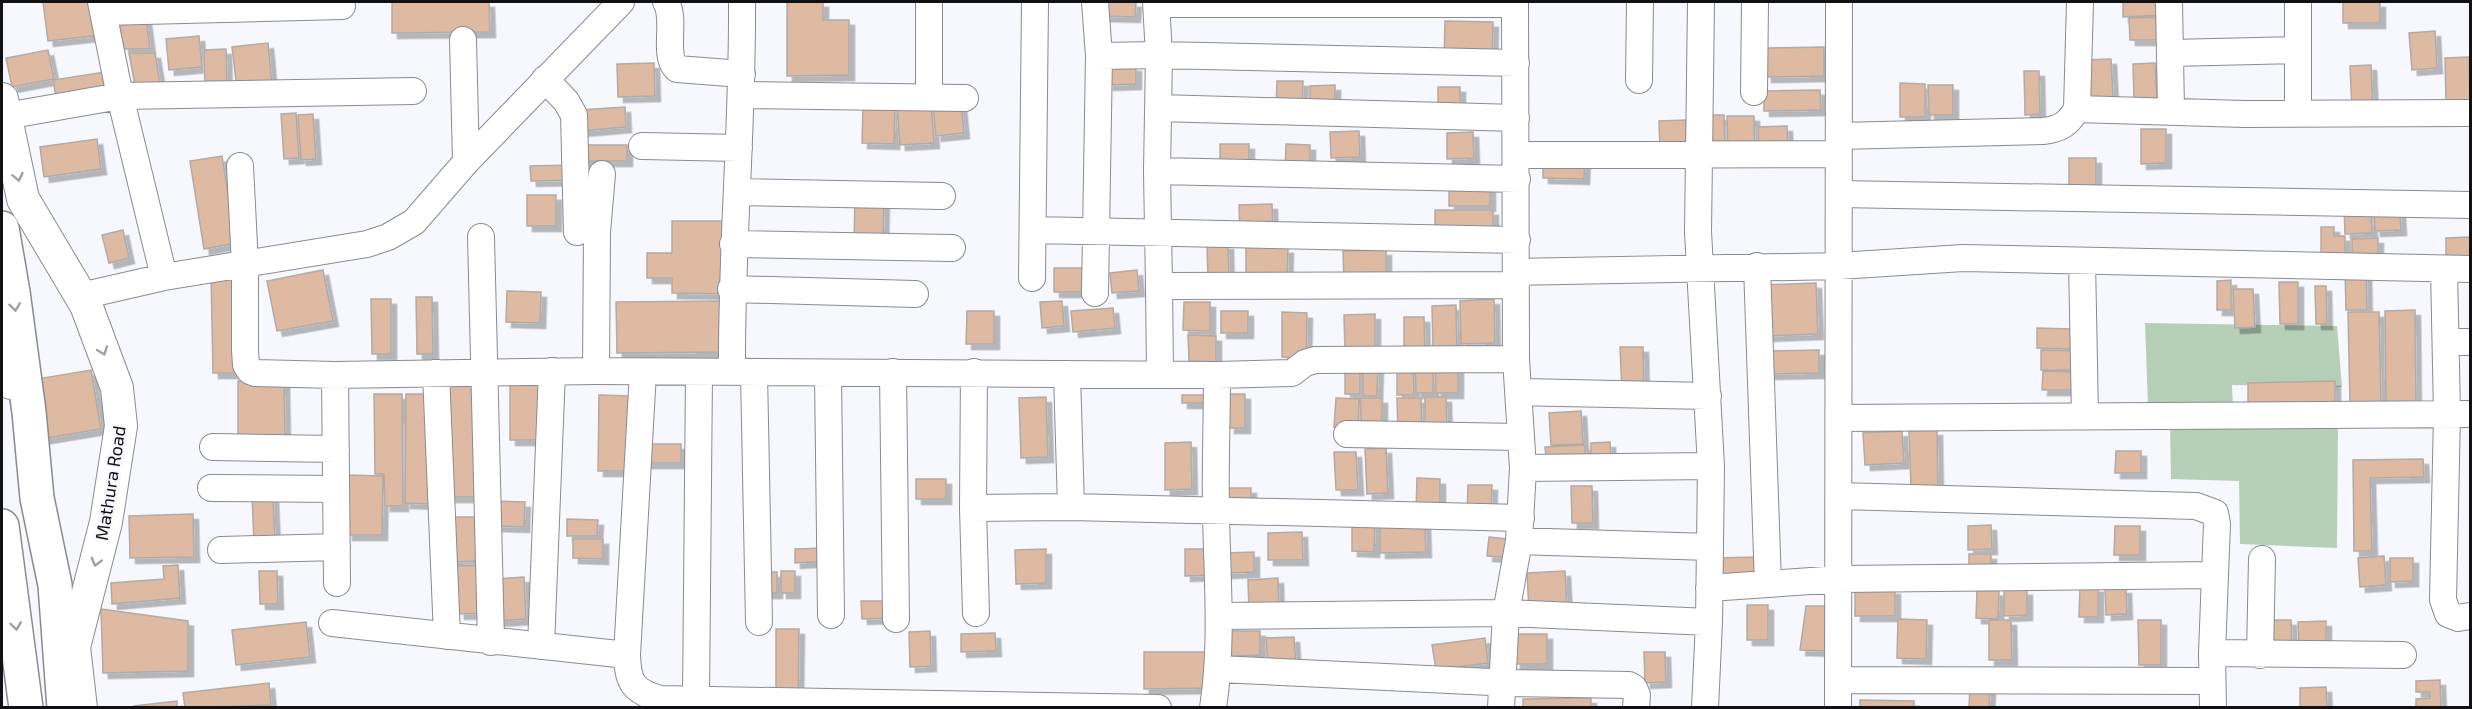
<svg xmlns="http://www.w3.org/2000/svg" width="2472" height="709" viewBox="0 0 2472 709" font-family="'Exo 2',sans-serif">
<style>
.green{fill:#b6d0b7}
.building{fill:#debaa3;stroke:#b2aaa6;stroke-width:1.5;filter:url(#shadow)}
.lines{fill:none;stroke-linecap:round;stroke-linejoin:round}
.minor-casing{stroke:#8a8a92;stroke-width:28}
.major-casing{stroke:#8a8a92;stroke-width:34}
.highway-casing{stroke:#8a8a92;stroke-width:36}
.minor{stroke:#fff;stroke-width:26}
.major{stroke:#fff;stroke-width:32}
.highway{stroke:#fff;stroke-width:33}
.oneway{stroke:#a0a0a1}
.labels{text-anchor:middle;dominant-baseline:central;stroke-width:5;stroke-linejoin:round;paint-order:stroke}
.street-label{font-size:18px;fill:#111114;stroke:#f7f8fe}
</style>
<defs>
<filter id="shadow"><feDropShadow dx="5.5" dy="5.5" stdDeviation="0" flood-color="#0004"/></filter>
</defs>
<rect width="100%" height="100%" fill="#f7f8fe"/>
<path class="green" d="M2145,323l192,3 5,61 -110,-2 1,23 -85,-1z
M2170,422h168l-1,126 -97,-4 -1,-63 -68,-2z"/>
<path class="building" d="M43,2h55l4,33 -54,6z
M392,2h97l1,30 -98,1z
M787,2h36v18h26v55l-62,1z
M1100,2h36l-1,15 -35,-1z
M2123,2h43v13l-43,2z
M2343,2h37v21h-37z
M2165,17l1,23h-36l-1,-22z
M146,18l4,31h-26l-6,-30z
M1445,21l48,1 -1,40 -48,-1z
M2435,31l2,37 -25,2 -3,-37z
M199,36l3,31 -33,3 -3,-31z
M268,43l4,43 -35,3 -5,-42z
M1824,47v29l-58,1v-29z
M226,49l1,37 -22,1 -1,-37z
M48,50l6,29 -42,8 -6,-29z
M129,53h26l6,37 -25,1z
M2469,57l1,44h-24l-1,-43z
M2111,59l2,38 -27,2 -2,-39z
M654,63l1,33 -37,1 -1,-33z
M2155,63l2,36h-23l-1,-35z
M2371,65l2,43 -21,1 -2,-43z
M1108,66h28v18l-28,1z
M111,71l2,16 -57,10 -3,-17z
M2024,71h15l1,43 -15,1z
M1277,81h26l-1,29h-26z
M1900,83l25,1v33h-25z
M1335,85v26h-25v-25z
M1928,85h25v30h-24z
M1438,87h22v27h-22z
M1820,90l1,20 -57,1v-20z
M931,103l3,40 -34,2 -3,-40z
M961,103l3,30 -28,3 -3,-29z
M863,104l32,1 -1,39 -32,-1z
M625,107l1,20 -45,4 -2,-21z
M296,113l3,45 -15,1 -3,-45z
M313,114l3,45 -15,1 -3,-45z
M1700,115h24l1,37h-24z
M1727,116h27l1,36 -27,1z
M1686,120l1,30h-27l-1,-29z
M1787,126l1,25 -29,1 -1,-25z
M2141,129h25v34l-25,1z
M1359,131l1,26 -29,1 -1,-26z
M1473,132l1,26 -27,1v-26z
M97,139l4,30 -57,8 -4,-30z
M1220,144h29v27h-29z
M1286,144l24,1v28l-25,-1z
M576,145h51v16h-51z
M222,156l14,87 -32,6 -14,-88z
M1543,156l42,1 -1,22 -41,-1z
M2069,158h27v37h-27z
M572,165l1,15 -42,1 -1,-15z
M1449,180h41v26h-41z
M527,195h29v31h-29z
M855,197l29,1 -1,46 -29,-1z
M1272,204l1,28 -33,1 -1,-28z
M2371,206l1,27 -27,1 -1,-27z
M1435,210h58v26h-58z
M2400,212l1,18 -26,1 -1,-18z
M672,221h56v73l-56,-1v-15h-25v-25h25z
M2321,227h13v9h11v26h-24z
M123,230l6,28 -20,5 -7,-28z
M2470,237v26h-24v-25z
M2378,238v26h-26v-25z
M1207,244h21l1,38 -21,1z
M1246,247l42,1 -1,34 -41,-1z
M1386,250v32h-42l-1,-31z
M1054,268h29v24h-29z
M2366,269l1,41h-21l-1,-40z
M323,270l10,51 -56,10 -10,-50z
M1137,270l2,21 -27,2 -2,-20z
M211,275h24l2,98h-24z
M2231,280v30h-14v-29z
M2279,282h19v42h-18z
M1816,283l2,51 -54,2 -2,-51z
M2315,286h11l1,38h-11z
M2233,289h20l2,38 -20,1z
M507,291l34,1 -1,31 -34,-1z
M416,297h16l1,57h-16z
M371,299h20v55h-19z
M1494,299l1,44 -34,1 -1,-43z
M726,301l1,51 -110,1 -1,-51z
M1062,301l2,25 -22,2 -2,-26z
M1184,302h26v29l-27,-1z
M1456,305l1,47 -24,1 -1,-47z
M1113,308l2,20 -42,4 -2,-21z
M2415,310l1,94h-30l-1,-93z
M967,311h27v33h-28z
M1221,311h27v22h-27z
M1282,312l25,1 -1,45 -24,-1z
M2348,312h31l2,90 -31,1z
M1375,314v38h-30l-1,-37z
M1404,317h20l1,38h-21z
M2037,328l35,1v20l-35,-1z
M1188,335l28,1v26l-27,-1z
M1620,347h23l1,44 -22,1z
M1819,350v23l-53,1v-23z
M2041,350l36,1 1,19h-37z
M1345,363h15v31h-15z
M1397,363h16l1,32h-17z
M1415,363h18v30h-17z
M1435,363h23v30h-22z
M1363,364h15l-1,32h-14z
M91,370l10,59 -84,14 -10,-59z
M2043,371l35,1v18h-36z
M447,380h33v117h-34z
M238,381h46l1,54 -47,1z
M2335,381v25l-87,1v-24z
M510,384h37v56h-37z
M374,394h28l1,112h-18l-1,-32h-9z
M406,394h29l-1,110 -29,-1z
M1229,394h16v34h-16z
M599,395l35,1 -1,75h-35z
M1182,395h24v8h-24z
M1046,397l2,60 -27,1 -2,-60z
M1425,397h21l1,35h-22z
M1336,398l23,1 -1,29 -24,-1z
M1360,398h22v33l-20,-1z
M1397,398h24l1,34 -24,1z
M1581,411l2,33 -32,1 -2,-32z
M1937,430l1,59h-27l-2,-58z
M1902,431l2,32 -39,2 -2,-32z
M1191,442l1,47 -27,1v-47z
M1610,442l1,23 -20,1v-23z
M639,444h42v19h-42z
M1585,445l1,20 -39,2 -2,-20z
M1386,448l2,45 -21,1 -2,-45z
M2116,451h25v22h-26z
M1334,452h22l2,38h-22z
M2423,459l1,18 -54,1 2,73h-18l-1,-91z
M348,475l35,1 -1,59h-35z
M1417,478l23,1v33h-24z
M916,479h30v20h-30z
M1468,485h24l-1,29h-24z
M1571,486h21l1,37h-21z
M1222,488h29v21h-29z
M252,495h21l2,47h-21z
M493,501l32,1 -1,25 -31,-1z
M193,514l1,43 -64,1 -1,-42z
M448,517h31l2,44 -31,1z
M567,519l31,1 -1,16h-30z
M1352,522h23l-1,30 -22,-1z
M1425,522l1,30 -46,1v-30z
M1991,525l1,24 -24,1v-24z
M2115,526h25v29h-26z
M1302,532l1,28h-35v-27z
M1489,537l18,2 -2,18 -18,-1z
M573,539h30v20l-30,-1z
M826,548l1,13 -32,2v-14z
M1046,549v34l-30,1 -1,-34z
M1185,549h28l1,26 -29,1z
M1254,552v20l-29,1v-20z
M1969,554h22v20h-22z
M2384,556l2,29 -26,2 -2,-29z
M1757,557v25l-42,1v-25z
M2390,558h23v23l-23,1z
M178,565l2,33 -68,6 -1,-21 53,-4 -1,-13z
M486,565l3,48 -30,1 -3,-48z
M259,571h18l1,33h-18z
M781,571h14v22h-14z
M1565,571l2,38 -38,1 -2,-37z
M763,572h14v21h-14z
M524,577l2,42 -29,2 -2,-42z
M1278,578l1,34 -30,1 -1,-33z
M2080,586l18,1v30h-19z
M2126,588l1,26 -21,1 -1,-26z
M1855,589h40v27h-40z
M1977,590l22,1 -1,28 -22,-1z
M2004,590h23v25l-23,1z
M861,601h29v17l-28,1z
M1747,605h21v35h-21z
M1806,606h24l-4,45 -26,-1z
M101,609l87,12v50l-85,2z
M1898,619l29,1 -1,39 -29,-1z
M1989,620h22l1,40h-23z
M2138,620h23v45h-22z
M2264,620h27l1,31 -27,1z
M2326,621v31h-27l-1,-30z
M306,622l4,35 -74,8 -4,-35z
M776,629h23l-1,70h-22z
M930,631l1,35 -21,1 -1,-35z
M1226,631h34v24l-34,1z
M995,633l1,18 -35,1v-18z
M1515,634h32v30h-32z
M1294,637l2,29 -28,2 -2,-30z
M1485,638l3,25 -52,7 -4,-25z
M1144,652h69l1,36 -70,1z
M1644,652h21l1,30 -21,1z
M2440,680l1,28h-25v-9l14,-1v-6h-14v-11z
M269,683l2,22 -86,3 -2,-15z
M1970,687l20,1 -1,20h-20z
M2326,687l1,21h-27v-20z
M1591,698v10h-68v-9z
M1860,700l54,1v7h-54z
M177,701v7h-43v-2z"/>
<g class="lines">
<defs>
<path id="minor" d="M101,2l19,94 44,181
M666,2c11,18 -4,53 11,67l65,5
M929,2v95
M1095,2l4,54 -4,237
M1156,2l3,53 -2,116 2,115 357,-1
M1701,2l-3,230 13,234 -2,156 -4,86
M2169,2l2,108
M2298,2v111
M1156,4h359
M103,12l239,-6
M463,40l3,122
M2171,53l125,-3
M1099,56l60,-1 357,8
M545,79l21,22 8,14 3,117
M1639,80l1,-78
M1754,92l1,-90
M741,95l224,3
M1159,108l357,10
M2077,109l167,5 226,-1
M6,116l114,-20 293,-5
M1839,136l204,-5c18,-2 25,-7 34,-22l3,-107
M642,146l97,2
M1517,155l321,-1
M240,166l5,99v85l1,15 4,6 5,2 80,2 261,-4 621,4 75,-2 13,-10 10,-3 201,-1
M1157,171l360,8
M737,192l205,4
M1839,194l631,11
M1033,230l484,10
M481,237l10,405
M733,244l219,4
M2082,261l3,155
M1757,266l11,318
M2444,269l3,145 -4,186 5,14 10,4 12,-2
M1516,272l323,-6 124,-8 507,11
M1032,278l3,-276
M1159,286l1,88
M731,289l184,5
M81,296l83,-19 203,-33 21,-7 26,-15 52,-60 155,-160
M2,336l8,50
M2446,342h24
M596,371l1,-139 5,-58
M643,372l-16,283c1,28 6,36 33,44l498,9
M732,372c-1,-124 11,-247 10,-370
M893,372l3,247
M974,372l-1,136 3,105
M436,373l11,263
M754,373l5,249
M828,374l3,241
M1067,374l4,133
M335,375l2,208
M1518,392l190,4
M1839,418l631,-4
M1347,434l174,3
M213,447l123,2
M1523,468l188,-2
M211,488l125,1
M1840,496l356,10 19,7 2,11 -5,129 1,55
M973,508l98,-1 450,11
M1519,541l191,6
M221,550l116,-3
M1709,588l131,-9 374,-4
M1219,616l287,-3 203,9
M332,623l295,32
M541,646l11,-275
M2212,653l191,2
M2260,655l2,-96
M1219,669l293,14 117,2 5,3 3,7 -1,13
M1838,680l373,1
M696,700l3,-328
M1213,708c10,-66 4,-130 3,-196 -1,-46 1,-92 1,-137
M1501,708l5,-95 13,-72 4,-73 -7,-109 -1,-357
M1838,708l1,-706"/>
<path id="major" d="M2,99l21,100 63,106 31,83 4,38 -15,96 -32,125 7,61"/>
<path id="highway" d="M2,228l11,64 16,120 8,86 18,87 9,123
M2,526l24,182"/>
</defs>
<use href="#minor" class="minor-casing"/>
<use href="#major" class="major-casing"/>
<use href="#highway" class="highway-casing"/>
<use href="#minor" class="minor"/>
<use href="#major" class="major"/>
<use href="#highway" class="highway"/>
</g>
<defs><path id="oneway-chevron" d="M-2-3.5L2.5 0L-2 3.5" fill="none" stroke-width="1.6" stroke-linecap="round" stroke-linejoin="round" transform="scale(1.5)"/></defs>
<g class="oneway">
<use href="#oneway-chevron" transform="translate(18 177) rotate(78)"/>
<use href="#oneway-chevron" transform="translate(15 307) rotate(83)"/>
<use href="#oneway-chevron" transform="translate(103 351) rotate(70)"/>
<use href="#oneway-chevron" transform="translate(96 562) rotate(105)"/>
<use href="#oneway-chevron" transform="translate(16 626) rotate(82)"/>
</g>
<g class="labels">
<g class="street-label">
<text transform="translate(110 483) rotate(-81)">Mathura Road</text>
</g>
</g>
<rect width="2472" height="709" fill="none" stroke="#111114" stroke-width="6"/>
</svg>
